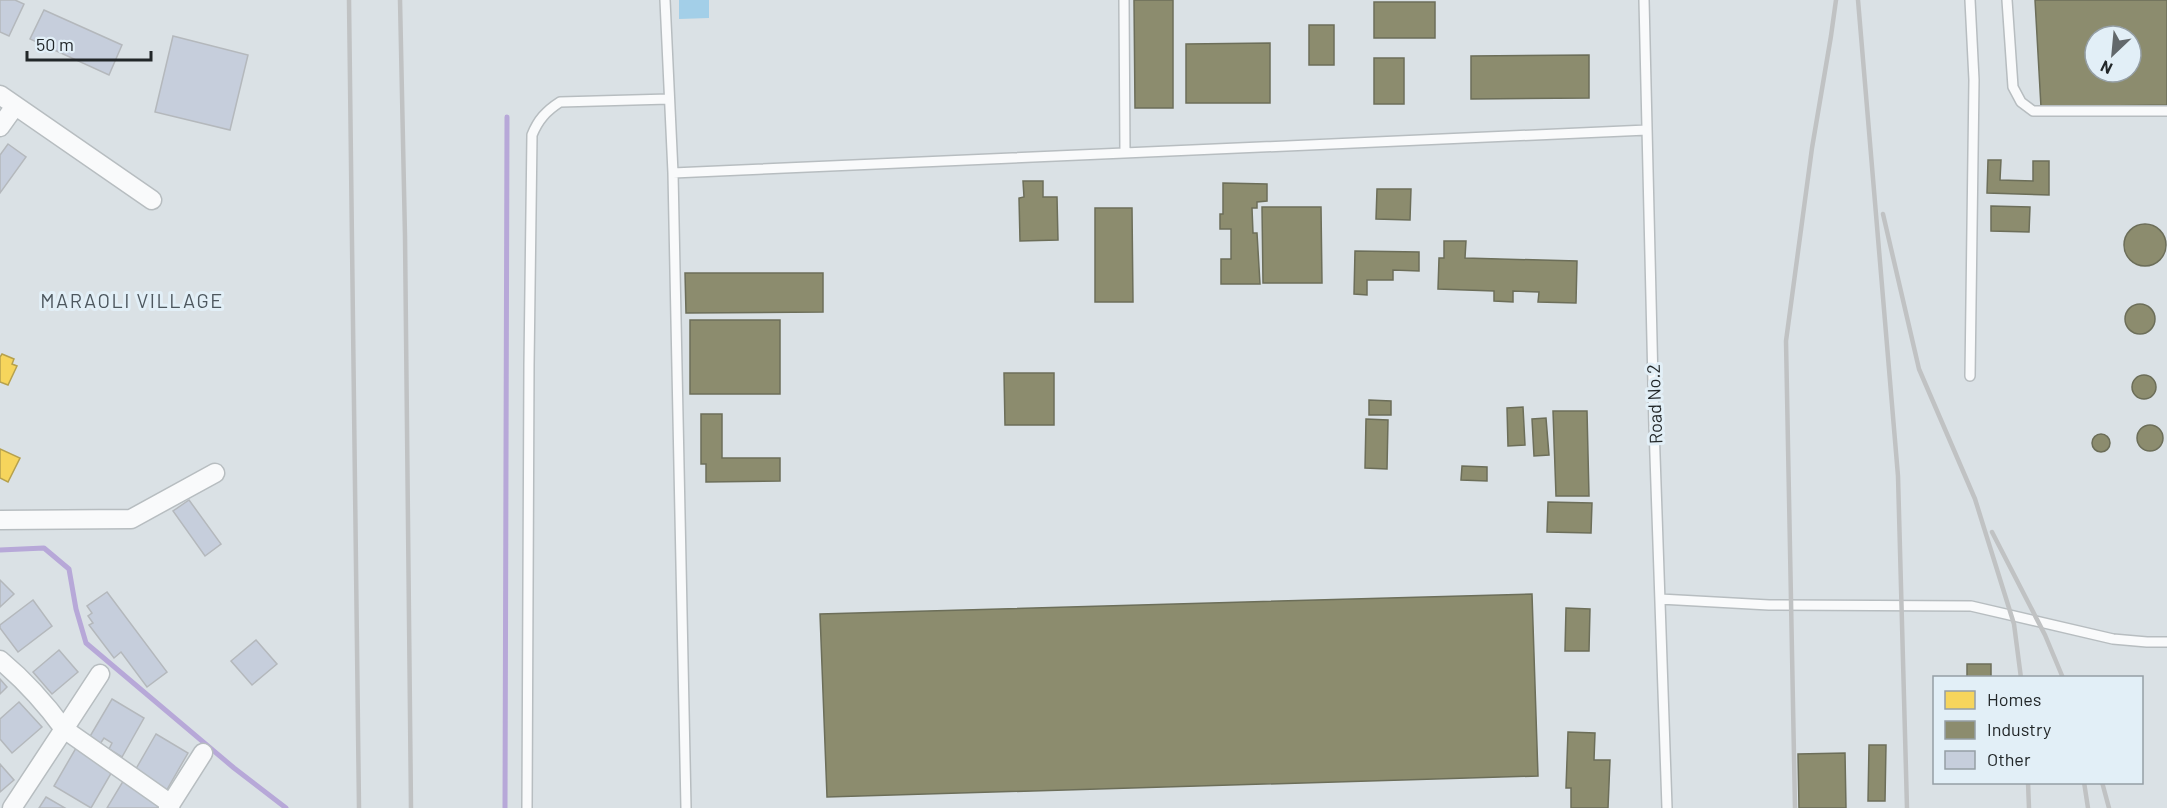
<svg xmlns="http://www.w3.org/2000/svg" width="2167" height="808" viewBox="0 0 2167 808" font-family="Barlow,sans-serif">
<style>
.green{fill:#a3cfe8}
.homes{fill:#f6d55c;stroke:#b6a14d;stroke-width:1.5}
.industry{fill:#8c8c6e;stroke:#6c6e59;stroke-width:1.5;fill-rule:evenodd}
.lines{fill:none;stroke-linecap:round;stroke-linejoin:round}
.stream{stroke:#b7a8d8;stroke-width:5}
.building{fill:#c6cedc;stroke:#b4b8bc;stroke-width:1.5}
.lane-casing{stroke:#b7bdc0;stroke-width:12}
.street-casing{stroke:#b7bdc0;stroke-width:21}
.lane{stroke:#f9fafb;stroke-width:9}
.street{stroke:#f9fafb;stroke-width:18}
.rail{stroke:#c0c2c3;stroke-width:4.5}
.labels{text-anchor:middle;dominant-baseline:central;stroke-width:6;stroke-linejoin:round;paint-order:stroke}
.street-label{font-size:18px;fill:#222729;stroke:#e2eff7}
.neighbourhood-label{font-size:20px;letter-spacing:1.5px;fill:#4d575e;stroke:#e2eff7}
</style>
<rect width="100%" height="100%" fill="#dae1e5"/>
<path class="green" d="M679,0h30v18l-30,1z"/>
<path class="homes" d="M2,354l12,5 -2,5 5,2 -9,19 -8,-3v-25z
M0,449l20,9 -12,24 -8,-4z"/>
<path class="industry" d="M1134,0h39v108h-38z
M2035,0h132v105l-126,2zM2095,36h36v36h-36z
M1374,2h61v36h-61z
M1309,25h25v40h-25z
M1270,43v60h-84v-59z
M1589,55v43l-118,1v-43z
M1374,58h30v46h-30z
M1988,160h13l-1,20 33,1v-20h16v34l-62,-2z
M1023,181h20v16h14l1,43 -38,1 -1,-43 5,-1z
M1223,183l44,1v17l-10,1v6h-5l1,25h4l3,51h-39v-25h10v-30h-11v-15h3z
M1377,189h34l-1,31 -34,-1z
M1991,206l39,1 -1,25 -38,-1z
M1262,207h59l1,76h-59z
M1095,208h37l1,94h-38z
M2124 245a21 21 0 1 1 42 0a21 21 0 1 1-42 0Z
M1444,241h22l-1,17 112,3 -1,42 -38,-1 1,-10 -26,-1v11l-19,-1v-10l-56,-2 1,-31h5z
M1355,251l64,1v19l-26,-1v10h-26v15l-13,-1z
M685,273h138v39l-137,1z
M2125 319a15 15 0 1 1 30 0a15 15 0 1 1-30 0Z
M690,320h90v74h-90z
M1004,373h50v52h-49z
M2132 387a12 12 0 1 1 24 0a12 12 0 1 1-24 0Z
M1369,400l22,1v14h-22z
M1523,407l2,38 -17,1 -1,-38z
M1553,411h34l2,85h-33z
M701,414h21v44h58v23l-74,1v-18h-5z
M1546,418l3,37 -15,1 -2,-37z
M1366,419l22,1 -1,49 -22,-1z
M2137 438a13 13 0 1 1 26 0a13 13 0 1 1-26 0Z
M2092 443a9 9 0 1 1 18 0a9 9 0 1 1-18 0Z
M1462,466l25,1v14l-26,-1z
M1548,502l44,1 -1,30 -44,-1z
M1532,594l6,182 -711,21 -7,-183z
M1566,608l24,1 -1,42h-24z
M1967,664h24v14h-24z
M1568,732l27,1 -1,27h16l-2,48h-37v-20h-5z
M1869,745h17l-1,56h-17z
M1845,753l1,55h-47l-1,-54z"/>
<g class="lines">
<path class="stream" d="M0,550l44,-2 25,21 7,40 10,34 148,125 52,40
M505,808l2,-691"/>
</g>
<path class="building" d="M0,0h15l9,4 -15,32 -9,-4z
M44,10l78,35 -13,30 -79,-36z
M173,36l75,19 -18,75 -75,-18z
M8,144l18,13 -26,36v-38z
M189,500l32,44 -16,12 -32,-45z
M0,580l14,14 -14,13z
M107,592l60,80 -20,15 -26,-35 -7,6 -25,-33 4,-2 -5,-7 4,-3 -5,-7z
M33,600l19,26 -34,26 -18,-24v-3z
M256,640l21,24 -25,21 -21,-24z
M59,650l19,22 -26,22 -19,-22z
M0,679l7,8 -7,7z
M112,699l32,19 -22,39 -13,-8 3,-6 -8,-5 -4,6 -11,-6z
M19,702l23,25 -30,26 -12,-14v-20z
M156,734l32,19 -23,40 -32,-19z
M76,748l37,22 -22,38 -37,-22z
M0,764l14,16 -14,12z
M125,778l37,21 -5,9h-50z
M46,797l19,11h-26z"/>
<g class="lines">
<defs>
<path id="lane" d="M665,0l8,173 13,635
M1124,0l1,153
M1644,0l10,426 13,382
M2007,0l6,87 8,15 12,9h134
M673,173l974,-43
M1970,376l4,-296 -4,-80
M1660,599l109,6 202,1 142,33 34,3h20
M527,808l2,-443 3,-230c6,-15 14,-24 28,-33l109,-3"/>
<path id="street" d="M0,95l152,105
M0,127l15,-21
M0,520l131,-1 84,-46
M0,660c24,20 45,43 64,69l-52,79
M100,674l-36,55 107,75
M168,808l35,-55"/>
</defs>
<use href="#lane" class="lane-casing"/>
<use href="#street" class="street-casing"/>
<use href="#lane" class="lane"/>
<use href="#street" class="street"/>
<path class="rail" d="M349,0l10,808
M400,0l5,236 6,572
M1858,0l40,476 9,332
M1883,214l36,155 56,130 39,125 7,54
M1992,532l53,103 18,43
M2028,782l1,26
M2084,782l4,26
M2102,782l7,26
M1795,808l-9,-467 26,-193 19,-112 5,-36"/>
</g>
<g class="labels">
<g class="street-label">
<text transform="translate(1654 404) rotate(-92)">Road No.2</text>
</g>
<g class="neighbourhood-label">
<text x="132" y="300">MARAOLI VILLAGE</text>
</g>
</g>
<rect x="1933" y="676" width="210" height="108" fill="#e2eff7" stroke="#959fa5" stroke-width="1.5"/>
<rect x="1945" y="691" width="30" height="18" fill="#f6d55c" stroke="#959fa5" stroke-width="1.5"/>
<text x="1987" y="706" font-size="18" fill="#222729">Homes</text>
<rect x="1945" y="721" width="30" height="18" fill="#8c8c6e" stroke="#959fa5" stroke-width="1.5"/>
<text x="1987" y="736" font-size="18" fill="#222729">Industry</text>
<rect x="1945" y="751" width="30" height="18" fill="#c6cedc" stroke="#959fa5" stroke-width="1.5"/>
<text x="1987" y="766" font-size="18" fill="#222729">Other</text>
<g transform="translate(2113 54) rotate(206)"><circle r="28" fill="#e2eff7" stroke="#959fa5" stroke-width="1.5"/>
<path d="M0-4.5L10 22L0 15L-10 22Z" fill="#62686b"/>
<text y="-9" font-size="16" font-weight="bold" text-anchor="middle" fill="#222729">N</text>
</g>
<path d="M27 51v9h124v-9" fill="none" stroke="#222729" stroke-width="3"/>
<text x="36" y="51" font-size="18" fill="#222729" stroke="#e2eff7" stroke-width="4.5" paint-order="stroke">50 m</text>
</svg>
